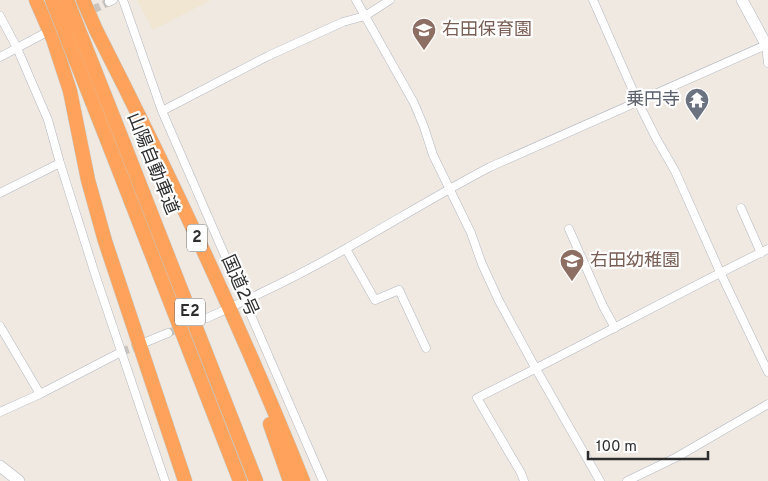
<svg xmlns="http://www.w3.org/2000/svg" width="768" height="481" viewBox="0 0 768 481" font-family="Overpass,'Noto Sans JP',sans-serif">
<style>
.education{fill:#f0e6d1}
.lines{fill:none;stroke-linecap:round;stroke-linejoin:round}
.street-tunnel{stroke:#c8c4bd;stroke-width:8;stroke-dasharray:8 4;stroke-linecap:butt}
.street-casing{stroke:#b4b7c1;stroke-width:9}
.secondary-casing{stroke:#b4b7c1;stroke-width:12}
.highway-casing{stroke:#c9c9c9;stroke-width:15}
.street{stroke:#fff;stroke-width:8}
.secondary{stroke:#fff;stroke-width:11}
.highway{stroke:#ffa35c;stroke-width:14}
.highway-bridge-casing{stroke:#c9c9c9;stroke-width:15;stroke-linecap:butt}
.highway-bridge{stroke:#ffa35c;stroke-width:14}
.labels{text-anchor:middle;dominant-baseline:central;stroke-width:4.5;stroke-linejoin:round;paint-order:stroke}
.shield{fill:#fff;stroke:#6d6d6d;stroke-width:1}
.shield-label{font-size:16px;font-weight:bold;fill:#2e2e2e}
.education-label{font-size:18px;fill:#785e54;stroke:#fff;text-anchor:start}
.worship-label{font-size:18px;fill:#5b616d;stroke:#fff;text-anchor:end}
.street-label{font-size:18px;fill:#2e2e2e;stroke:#fff}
</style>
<rect width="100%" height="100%" fill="#efe9e1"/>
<path class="education" d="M137,0h74l-58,30z"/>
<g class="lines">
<path class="street-tunnel" d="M71,20l38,-18
M168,333l39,-15
M121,352l22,-8"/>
<defs>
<path id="street" d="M123,0l39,111 161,370
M356,0l58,103 10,24 9,28 38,78 11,31 17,37 37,68 64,112
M593,0l45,102 18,36 19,33 45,101 48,100
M109,2l4,-2
M0,16l17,32 31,72 12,43 35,111 70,207
M766,45l2,18
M0,57l47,-25
M162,111l106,-55 75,-34 22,-6 25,-16
M0,193l60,-30
M741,208l20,45
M569,229l34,77 12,22
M346,249l29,51 24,-10 27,58
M207,318c47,-21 95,-44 140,-70 48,-27 95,-56 143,-81l278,-123
M0,326l40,68
M146,342l22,-9
M0,412l40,-18 81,-42
M524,481l-3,-8 -44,-75c98,-48 193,-101 291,-149
M627,481l50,-24 91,-53"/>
<path id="secondary" d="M742,0l26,48
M0,466l19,15"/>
<path id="highway" d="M36,0l17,39 17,52 18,89 17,61 80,240
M83,0l13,30c75,147 145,297 207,451
M124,144l132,337
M111,150l129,331
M270,424l20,57"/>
</defs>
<use href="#street" class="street-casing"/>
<use href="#secondary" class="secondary-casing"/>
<use href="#highway" class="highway-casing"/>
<use href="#street" class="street"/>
<use href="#secondary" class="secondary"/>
<use href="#highway" class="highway"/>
<defs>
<path id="highway-bridge" d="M52,0l59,150
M67,0l57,144"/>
</defs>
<use href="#highway-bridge" class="highway-bridge-casing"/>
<use href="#highway-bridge" class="highway-bridge"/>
</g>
<defs>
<symbol id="school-pin" viewBox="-11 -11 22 30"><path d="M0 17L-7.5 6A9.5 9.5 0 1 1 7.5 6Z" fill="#8d6e63" stroke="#fff"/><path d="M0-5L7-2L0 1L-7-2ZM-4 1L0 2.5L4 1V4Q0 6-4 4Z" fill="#fff"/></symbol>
<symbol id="temple-pin" viewBox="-11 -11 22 30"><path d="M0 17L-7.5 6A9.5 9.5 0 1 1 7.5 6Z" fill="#6b7280" stroke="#fff"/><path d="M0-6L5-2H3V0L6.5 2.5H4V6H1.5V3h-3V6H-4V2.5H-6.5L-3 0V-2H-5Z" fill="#fff"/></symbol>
</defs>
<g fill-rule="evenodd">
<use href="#school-pin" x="410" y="16" width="28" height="38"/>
<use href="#temple-pin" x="683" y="86" width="28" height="38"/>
<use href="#school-pin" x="558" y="247" width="28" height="38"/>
</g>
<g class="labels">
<g class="shield">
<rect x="187" y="224.5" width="20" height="27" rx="4"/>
<rect x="175" y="298.5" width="30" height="27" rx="4"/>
</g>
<g class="shield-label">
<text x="197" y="238">2</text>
<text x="190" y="312">E2</text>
</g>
<g class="education-label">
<text x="442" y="30">右田保育園</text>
<text x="590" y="261">右田幼稚園</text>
</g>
<g class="worship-label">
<text x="680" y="100">乗円寺</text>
</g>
<g class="street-label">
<text transform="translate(152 164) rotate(68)">山陽自動車道</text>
<text transform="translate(239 286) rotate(66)">国道2号</text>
</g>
</g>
<path d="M588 451v8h120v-8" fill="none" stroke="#2e2e2e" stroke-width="2.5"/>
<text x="596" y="451" font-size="15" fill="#2e2e2e" stroke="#ffffff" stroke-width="4" paint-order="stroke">100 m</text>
</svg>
